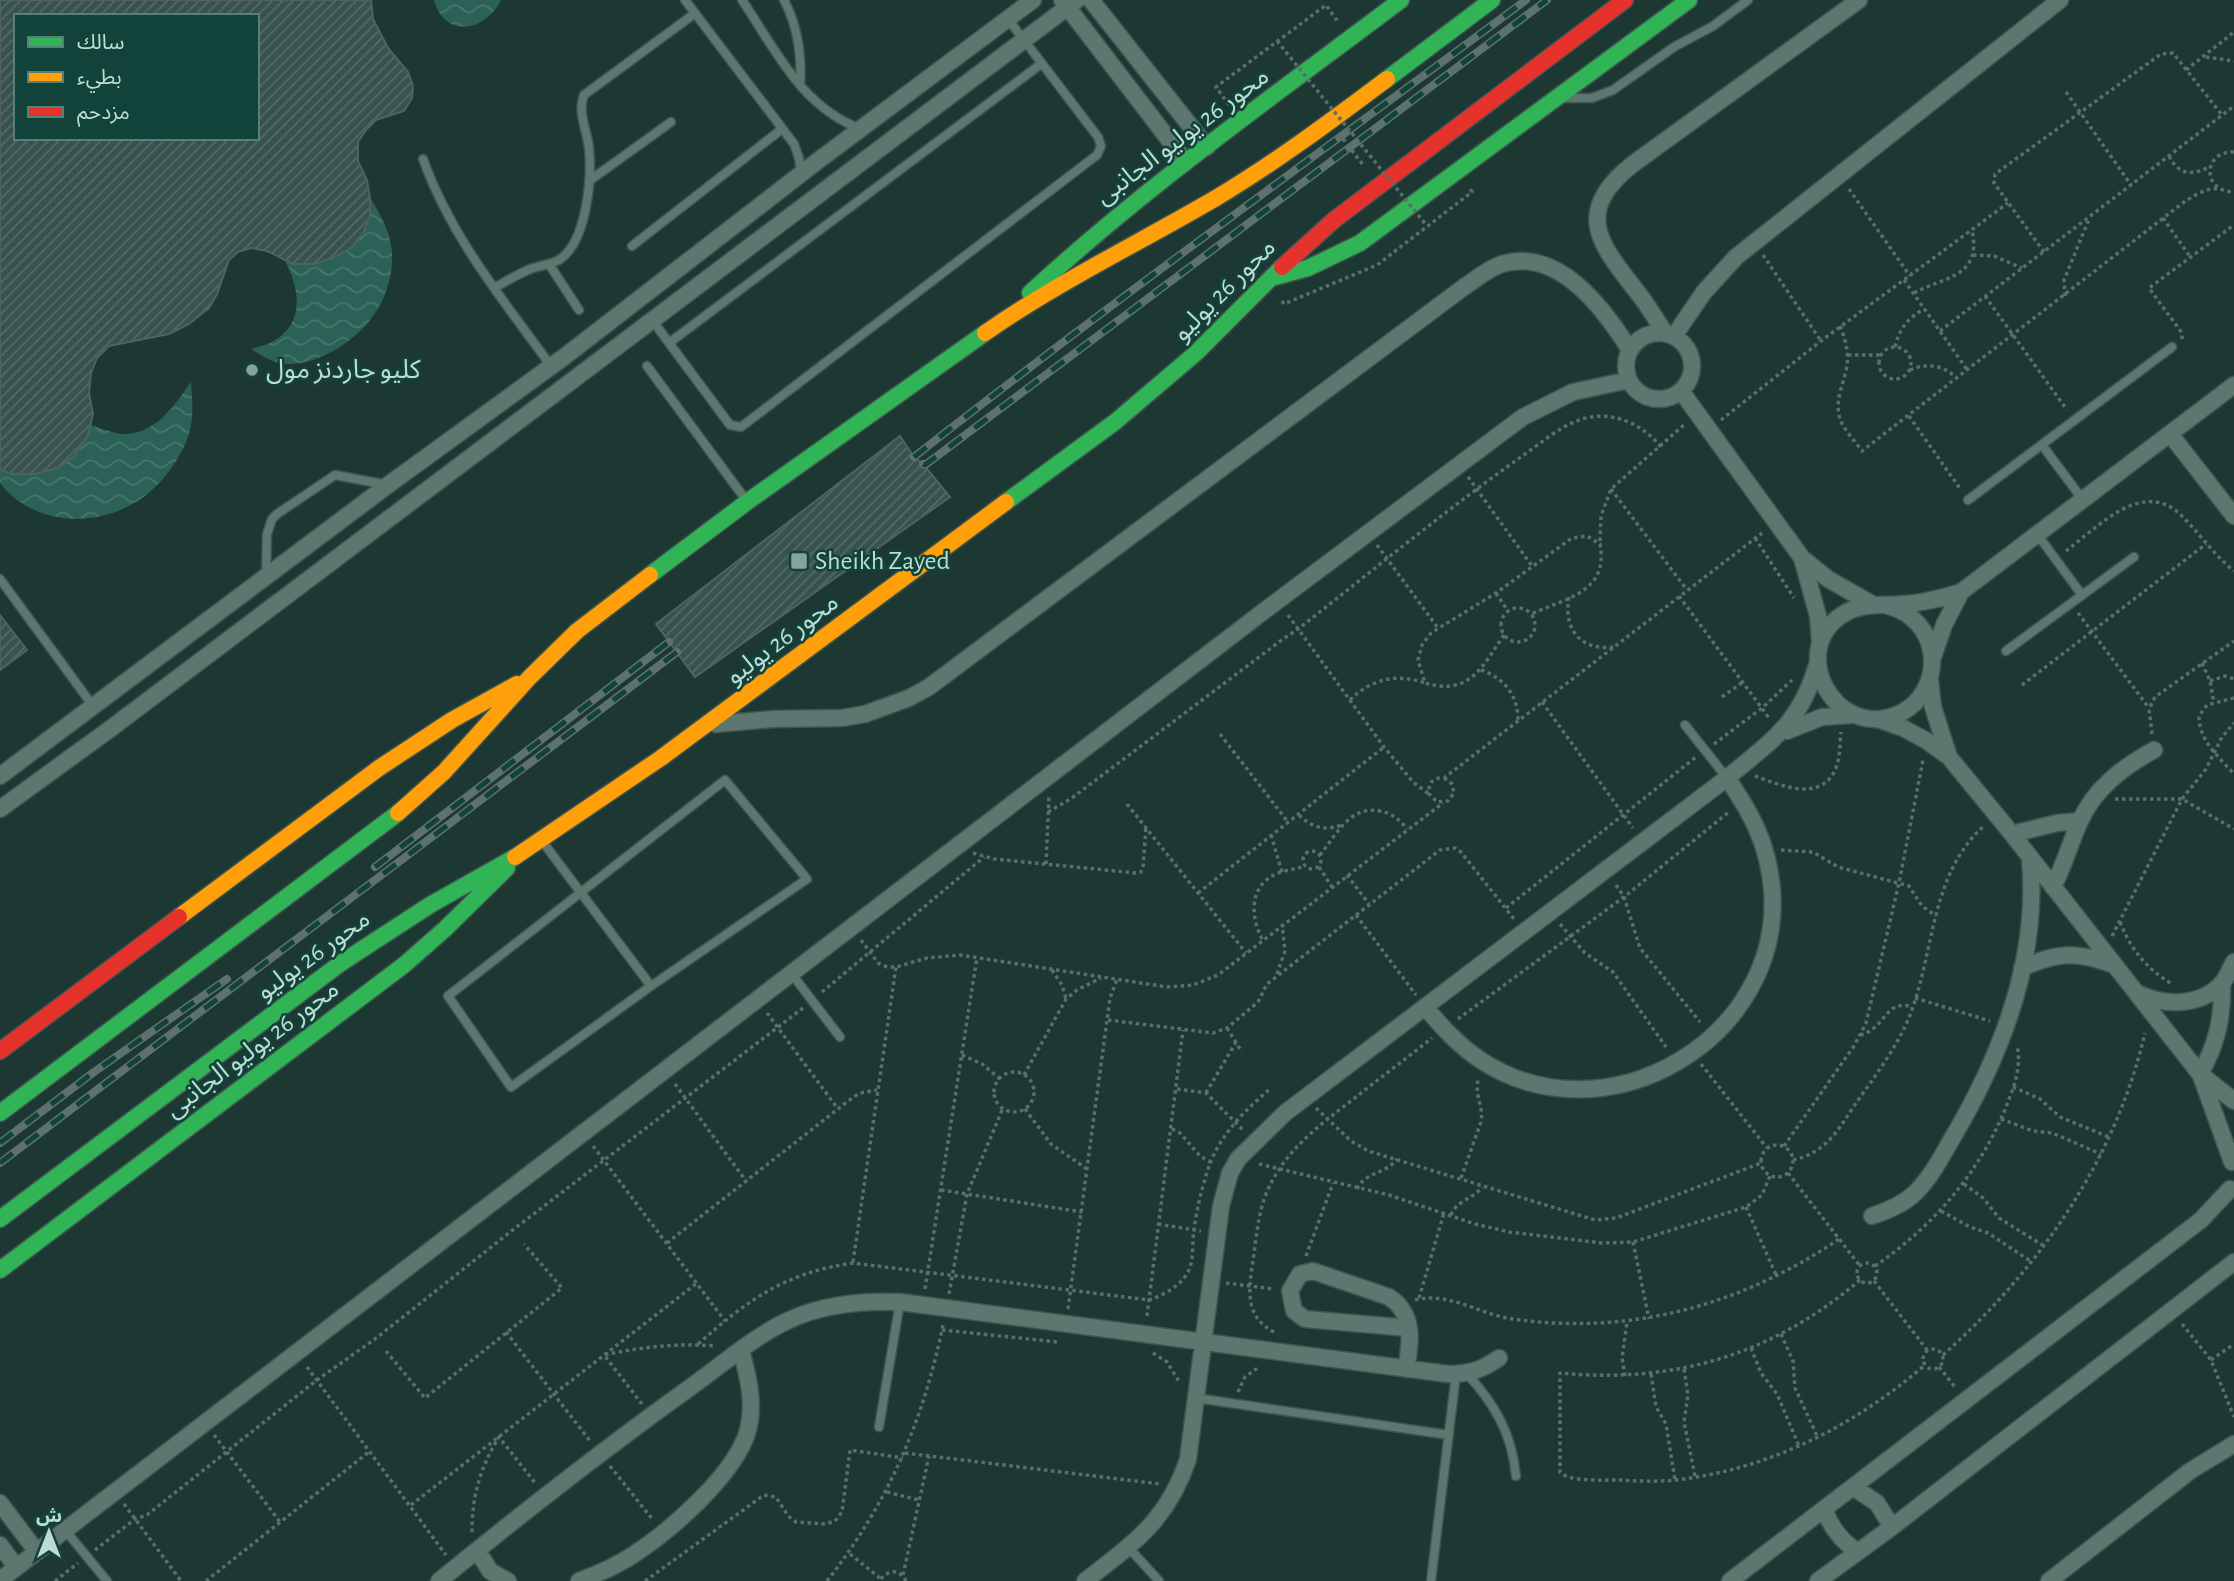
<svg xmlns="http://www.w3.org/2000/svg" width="2234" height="1581" viewBox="0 0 2234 1581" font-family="'Alegreya Sans','Noto Sans Arabic',sans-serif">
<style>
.water{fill:url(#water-waves)}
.building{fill:url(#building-hatch);stroke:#4b6462;stroke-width:2;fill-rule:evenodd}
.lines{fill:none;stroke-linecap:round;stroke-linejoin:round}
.lane-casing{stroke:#3e544f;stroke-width:11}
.street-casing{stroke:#3e544f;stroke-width:19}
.fast-casing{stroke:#3e544f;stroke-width:19}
.slow-casing{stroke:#3e544f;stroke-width:19}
.jam-casing{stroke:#3e544f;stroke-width:19}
.path{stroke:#5a6e6a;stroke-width:3.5;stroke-dasharray:3.5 3.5;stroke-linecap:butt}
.lane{stroke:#5e7670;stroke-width:8}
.street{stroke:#5e7670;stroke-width:16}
.fast{stroke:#30b455;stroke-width:16}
.slow{stroke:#ff9f0a;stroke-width:16}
.jam{stroke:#e5322d;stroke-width:16}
.rail-casing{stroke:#5d726e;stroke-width:8}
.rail{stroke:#12433a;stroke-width:5;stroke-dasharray:16;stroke-linecap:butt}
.path-bridge{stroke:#5a6e6a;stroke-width:3.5;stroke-dasharray:3.5 3.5;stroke-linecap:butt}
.poi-dot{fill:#85a39c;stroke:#12433a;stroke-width:2.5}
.labels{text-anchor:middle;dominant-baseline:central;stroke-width:5;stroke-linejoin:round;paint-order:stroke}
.street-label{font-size:26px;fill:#bddcd4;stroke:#12433a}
.poi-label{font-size:26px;fill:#bddcd4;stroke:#12433a;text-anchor:start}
</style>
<defs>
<pattern id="water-waves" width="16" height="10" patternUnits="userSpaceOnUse" patternTransform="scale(1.75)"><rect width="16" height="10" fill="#2b6156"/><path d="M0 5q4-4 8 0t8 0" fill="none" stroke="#48776d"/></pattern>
<pattern id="building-hatch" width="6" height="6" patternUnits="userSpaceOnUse" patternTransform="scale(1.75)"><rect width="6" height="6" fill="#38524f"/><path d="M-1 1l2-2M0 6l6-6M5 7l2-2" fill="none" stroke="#536a67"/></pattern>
</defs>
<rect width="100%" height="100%" fill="#1d3833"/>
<path class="water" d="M434,0h67c-16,32 -56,39 -67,0z
M370,198c13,20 24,41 22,65 -1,17 -7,36 -17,50 -17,27 -57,53 -90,51 -12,-1 -24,-9 -34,-15 7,-2 15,-4 21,-7 34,-19 28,-54 12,-83 9,2 19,4 28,4 25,0 54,-23 58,-47 1,-6 0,-12 0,-18z
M191,382c1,16 3,32 -1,48 -7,27 -30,58 -54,72 -43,27 -105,22 -136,-19v-13c43,-2 77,6 90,-45 10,3 22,8 33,9 32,1 52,-29 68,-52z"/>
<path class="building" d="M0,0h371l2,19 15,29 20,24 5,14 -1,12 -8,13 -28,9 -10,10 -8,12v19l9,19 3,18v18l-6,16 -13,16 -18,10 -19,6h-21l-26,-13 -16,-3 -13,4 -9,8 -12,34 -8,14 -20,16 -20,10 -60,12 -12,12 -6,15 -2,20 4,21 -5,21 -14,21 -16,12 -23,6h-22l-13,-4zM16,16h241v122h-241z
M900,436l14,21 9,7 27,33 -255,180 -39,-53z
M0,615l27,35 -27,20z"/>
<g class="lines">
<defs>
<path id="lane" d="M685,0l109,144 5,14 2,15
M742,0c34,50 59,107 119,129
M784,0c14,27 18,55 16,85
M1564,98h28l21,-8 61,-43 39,-21 35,-26
M423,159c28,78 80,141 128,207
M589,181l82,-59
M632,246l150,-117
M549,264l30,46
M494,288c11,-6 22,-13 34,-18 10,-4 21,-5 31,-10 28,-18 33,-82 30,-112 -2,-18 -12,-36 -5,-53l110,-81
M652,320l78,105 11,2 356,-272 4,-9 -3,-9 -90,-118
M669,343l372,-279
M647,366l96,130
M2042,445l41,55
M1968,500l204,-153
M2037,534l45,61
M266,576l1,-42 5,-15 5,-5 58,-39 53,10
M0,579l93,127
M2006,651l128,-94
M1685,725l42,53
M725,780l82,99 -156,107 -140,101 -63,-91z
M545,845l106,141
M791,973l49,64
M1467,1374c28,30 45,60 49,102
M1196,1398l253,37
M879,1427l21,-125
M65,1530l42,51
M1128,1547l31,34
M1431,1581l25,-207"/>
<path id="street" d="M1062,0l124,162
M1091,0l116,147
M1626 366a33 33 0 1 1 66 0a33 33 0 1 1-66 0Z
M1665,333c-7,-11 -14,-22 -21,-32 -37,-50 -78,-85 -11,-137l226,-164
M1674,336l30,-44 32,-35 324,-257
M1681,391l121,167 26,21 44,25
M2170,434l64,82
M1802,558l16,58 2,27
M1885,605c10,3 20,6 28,14 32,28 22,81 -17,96 -61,24 -109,-64 -54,-100 19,-13 40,-9 62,-11 19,-1 38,-6 57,-12l273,-207
M1933,657l11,-32 17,-33
M1930,680l3,27 16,50
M1880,720l23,8 24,13 22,16 63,77 188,240 34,27
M716,724l57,-5 69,-1 23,-4 44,-16 20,-11 535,-400c12,-8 25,-19 38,-23 57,-17 102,45 128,86
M1787,731l35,-14 30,-2
M0,776l388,-291 176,-128 255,-197 214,-160
M0,809l110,-80 967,-729
M2012,834l45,-11 23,-2
M2053,887c11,-21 17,-44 27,-66 15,-33 43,-54 74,-71
M2022,968c35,-16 56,-17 92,-3
M2139,994c27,12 62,13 84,-12 4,-5 7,-13 11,-20
M1425,1007c17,20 34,39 57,54 125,81 302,-23 290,-172 -4,-45 -20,-75 -45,-111
M2200,1074c17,-30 23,-57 22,-91
M2201,1076l31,86
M1872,1216c15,-5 30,-11 42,-22 16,-15 28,-38 39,-57 49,-83 86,-181 77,-278
M1406,1369c5,-27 9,-55 -17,-72l-76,-26 -13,3 -10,17 4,20 11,8 104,9
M1853,1487l24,16 15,24
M0,1503l37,49
M1824,1509c7,19 17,32 34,43
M0,1545l16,22
M477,1550l13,21 18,10
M0,1580l1264,-969 259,-194 50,-25 56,-12
M439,1581c81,-66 164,-131 249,-192 31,-22 64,-51 97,-67 36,-18 76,-21 115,-20l548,72c21,0 34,-4 51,-16
M579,1581c19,-7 37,-15 54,-26 37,-24 103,-81 115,-125 7,-27 0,-54 -7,-80
M1085,1581c49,-38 83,-61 103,-122l33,-253 9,-33 8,-14 47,-46 442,-335c45,-38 73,-54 90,-113
M1730,1581l471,-361 29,-31
M1818,1581l74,-54 342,-265
M2049,1581l141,-110 44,-27"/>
<path id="fast" d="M1387,79l105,-79
M1271,278l37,-10 52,-25 329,-243
M1030,293c116,-107 245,-198 371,-293
M1006,502l109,-80 81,-69 86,-86
M650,575l97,-73 238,-169
M0,1113l398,-300
M0,1219l341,-256 89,-58 85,-48
M0,1270l404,-305 41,-36 62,-61"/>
<path id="slow" d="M985,333c73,-51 154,-90 231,-135 60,-36 115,-77 171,-119
M398,813l46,-41 85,-94 48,-47 73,-56
M515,857l146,-99 345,-256
M179,917l200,-149 73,-48 65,-36"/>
<path id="jam" d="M1282,267l52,-47 291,-220
M0,1051l179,-134"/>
</defs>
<use href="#lane" class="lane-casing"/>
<use href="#street" class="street-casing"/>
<use href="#fast" class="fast-casing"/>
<use href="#slow" class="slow-casing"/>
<use href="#jam" class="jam-casing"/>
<path class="path" d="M2206,57l28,4
M2186,70l48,-38
M2066,92l65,93
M1229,105l-13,-18 110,-82 12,17
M1343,139l21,27
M2234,152c-32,-1 -32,40 0,40
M2169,156c10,19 22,20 40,11
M1849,189l61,87
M2163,218l28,40
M2044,252l-50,-69 1,-9 166,-120 12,-1 49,62
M1763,255l58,86
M1973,255l21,1 28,12
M1904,280l64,91
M1914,293c31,-17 68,-15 58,-63
M1985,296l82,114
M2065,296l-1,-16 25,-61
M1282,301l2,3 93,-39 95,-73 -3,-5
M1840,326c7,17 10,32 5,49 -4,15 -10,28 -5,44 4,11 15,22 22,32l322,-249c11,-7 23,-15 36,-13
M1940,331l294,-225
M2182,339v-6l-33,-45 85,-63
M1895,347c4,-18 13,-29 29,-38
M1879 363a16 16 0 1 1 32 0a16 16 0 1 1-32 0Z
M1848,355h33
M1910,370c18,-8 33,-5 48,9
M1909,416l52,74
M1721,420l100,-79 187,-138
M1468,477l64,89
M1611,489l76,101
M1755,538l39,60
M1600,541l1,-25 10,-27 74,-65
M1377,545l61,83
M2066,551c32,-24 77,-74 116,-35 18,18 32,39 52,55
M1496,593l12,18
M1679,596l90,122
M1569,597c-6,33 12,54 45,50
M1501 625a17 17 0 1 1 34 0a17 17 0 1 1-34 0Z
M2078,613l71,95
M1288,615l96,132 29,35 16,12
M1504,635c-22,32 -34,61 -79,48l-7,-23 4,-15 9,-12 65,-40 76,-55 15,-2 13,8c9,48 -33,54 -69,70
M2202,663l8,18 4,22
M1481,670c23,8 37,25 37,50
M2210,681l15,-5 9,3
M2022,685l184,-141
M1722,697l21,-15
M2234,698l-27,7 -8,11c0,25 19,40 35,58
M1350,700c21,-21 47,-27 75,-17
M1542,702l91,126
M1220,734l68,88
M2152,734l-3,-25 6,-12 79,-56
M1714,744l48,-36 30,-28
M1755,776c27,10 69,28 82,-11 3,-10 3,-22 4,-33
M1444,778l8,6 2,9 -6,8 -11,1 -8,-8c-1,-11 4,-17 15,-16l318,-245
M2115,799h67l52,30
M1127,804l119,149
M1048,812l24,-14 211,-159 15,-10c73,-57 144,-116 220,-170 21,-14 43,-35 68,-41 29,-7 57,7 75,29
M1299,815c14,13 25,16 43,10
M1271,835l11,37
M1781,850l32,2 25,15 71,19 13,20 14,10
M1303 860a9 9 0 1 1 18 0a9 9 0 1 1-18 0Z
M973,853l21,6 142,14 5,-1 2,-4 3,-41
M1320,855c16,-20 30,-50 60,-44 12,2 20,9 27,18
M1046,864l3,-68
M1319,867l13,20
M1347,875l22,29
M1616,885l8,12 16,51 60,74
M1198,893l186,-146
M1506,908l190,-151
M1356,915l60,80
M2120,922c11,28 27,47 52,62
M1560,924l25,29 28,19 53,75
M2112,936l70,-137 24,-30 16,-32 12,-14
M1262,939c-12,-24 -13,-54 16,-66 9,-3 18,-4 27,-7
M861,940l17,23 9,4h9l31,-9 33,-3 207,32 26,-2 25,-10 225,-172
M1052,970l10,15 4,14
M1277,974l8,-23 -3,-27
M822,992l162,-135
M1915,998l75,23
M767,1013l71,96
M1458,1019l166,-122 106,-86
M1108,1020l105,13 14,-5 31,-26 9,-18 173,-134 15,-2 6,4 53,67
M1227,1028l15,24
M1860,1035c26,-6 25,-37 52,-28
M962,1055l20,9 18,15
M1701,1064l66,84
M994 1092a20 20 0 1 1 40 0a20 20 0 1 1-40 0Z
M1024,1075l42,-76 11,-9 24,-12
M675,1084l71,97
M2013,1087l27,12 20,18 49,20
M1177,1089l29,4 37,37
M1206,1093l30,-51
M1316,1108l35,33 17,10 227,69 21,-2 145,-55
M1025,1109l26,35 36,25
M2001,1119l32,12 19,2 49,21
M1172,1129l8,4 20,23 12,7
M1761 1161a16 16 0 1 1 32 0a16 16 0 1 1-32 0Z
M593,1146l132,175
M1784,1146l70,-100 12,-23 33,-140 24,-123
M1793,1160c32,-7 44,-28 61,-54 20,-29 43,-58 56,-91 25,-64 20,-142 75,-190
M1259,1164l130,31 86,29 34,8 93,11 31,-1 113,-35 16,-12 8,-19
M1788,1173l72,93
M1461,1178l20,-56c3,-18 -8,-27 -2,-45
M1964,1184l19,14 16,20 45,28
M1357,1189c9,-18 28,-14 40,-30
M941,1190l141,22
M1746,1207l31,70
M1941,1211l29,16 18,6 44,29
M1451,1215c5,-14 22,-16 31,-28
M1158,1224l43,7
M1633,1242l16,77
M667,1243l185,-145 8,-5 17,-3
M1306,1256l27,-73
M853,1262l43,-295
M1857 1273a10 10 0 1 1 20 0a10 10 0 1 1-20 0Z
M1875,1266c58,-40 104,-92 131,-159 8,-20 16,-41 11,-62
M1860,1280c-88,75 -186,104 -300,93v99c8,10 43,8 57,8 19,1 39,2 59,0 94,-11 178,-54 249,-115
M1874,1281l54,70
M1226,1283l48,6
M925,1289l52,-332
M949,1294l18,-100 36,-86
M1419,1298l25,-85
M1415,1300c33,-9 66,15 98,19 117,17 229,-14 326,-80
M1068,1309l42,-311 7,-19
M1147,1316l36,-286
M2182,1324l29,36 23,57
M942,1330l116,12
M506,1332l84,109
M1274,1332c-27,-14 -26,-38 -22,-65 4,-24 5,-50 14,-73 18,-44 54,-69 90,-97 25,-20 51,-39 76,-59
M1781,1334l12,27 2,27 23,50
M698,1344c50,-44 86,-71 155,-81l296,37c15,-5 36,-16 41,-33 4,-11 2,-26 4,-38 3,-21 9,-47 17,-68 12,-29 35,-52 58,-71
M1751,1348l10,25 16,21 22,52
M1923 1359a10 10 0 1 1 20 0a10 10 0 1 1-20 0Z
M386,1351l39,47 137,-110 -38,-44
M1153,1353l14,9 13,21
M1943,1355c96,-86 172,-194 202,-322
M2211,1360l23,-16
M307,1367l139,188
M1939,1367l16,20
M1684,1369l4,26 -4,27 11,54
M1651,1374l5,33 10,17 9,56
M1625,1376l-3,-18 5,-36
M1238,1392l7,-15 14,-10
M642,1404l-38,-49c37,-8 73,-12 111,-9
M214,1435l66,87
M905,1453l255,31
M610,1466l43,54
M887,1492l32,8
M124,1504l57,77
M411,1505l286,-222
M472,1532c0,-36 8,-64 27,-95l37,47
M95,1550l40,-31 12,-4 170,-135 58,-41 139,-110 289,-221
M850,1554l31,25
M903,1575l26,-119
M881,1579c8,-10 19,-10 25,2
M55,1581l23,-18
M206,1581l164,-130
M645,1581l119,-86 12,2 12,19 8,6 29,2 10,-3 7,-9 8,-62 53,8
M827,1581c61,-78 96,-159 116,-256"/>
<use href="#lane" class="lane"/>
<use href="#street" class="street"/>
<use href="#fast" class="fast"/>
<use href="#slow" class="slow"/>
<use href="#jam" class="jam"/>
<defs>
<path id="rail" d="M914,457c200,-157 407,-305 612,-457
M923,464l2,1 622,-465
M375,867l294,-225
M0,1143l94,-71 133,-93
M0,1163l677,-511"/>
</defs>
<use href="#rail" class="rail-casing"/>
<use href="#rail" class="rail"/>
<path class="path-bridge" d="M1277,41l150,185"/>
</g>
<g class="poi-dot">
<circle cx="252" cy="370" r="7"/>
<rect x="790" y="552" width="18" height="18" rx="3.5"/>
</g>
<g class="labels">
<g class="street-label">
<text transform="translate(1182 136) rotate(-37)">محور 26 يوليو الجانبى</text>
<text transform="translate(1224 290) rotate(-45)">محور 26 يوليو</text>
<text transform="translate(782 639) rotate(-37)">محور 26 يوليو</text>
<text transform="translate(313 955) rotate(-36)">محور 26 يوليو</text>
<text transform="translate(252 1049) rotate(-37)">محور 26 يوليو الجانبى</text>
</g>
<g class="poi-label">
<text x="266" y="370">كليو جاردنز مول</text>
<text x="815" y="561">Sheikh Zayed</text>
</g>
</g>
<rect x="14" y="14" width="245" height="126" fill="#12433a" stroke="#568078" stroke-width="2"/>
<rect x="28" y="37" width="35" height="10" fill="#30b455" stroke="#568078" stroke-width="2"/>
<text x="77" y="49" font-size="21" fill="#bddcd4">سالك</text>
<rect x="28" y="72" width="35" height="10" fill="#ff9f0a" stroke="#568078" stroke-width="2"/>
<text x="77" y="84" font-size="21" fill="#bddcd4">بطيء</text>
<rect x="28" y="107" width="35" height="10" fill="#e5322d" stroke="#568078" stroke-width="2"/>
<text x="77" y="119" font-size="21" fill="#bddcd4">مزدحم</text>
<g transform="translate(49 1532)" stroke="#12433a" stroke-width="5" paint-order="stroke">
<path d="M0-5L12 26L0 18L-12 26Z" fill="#bddcd4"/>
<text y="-10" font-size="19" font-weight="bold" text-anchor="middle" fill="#bddcd4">ش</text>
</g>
</svg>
